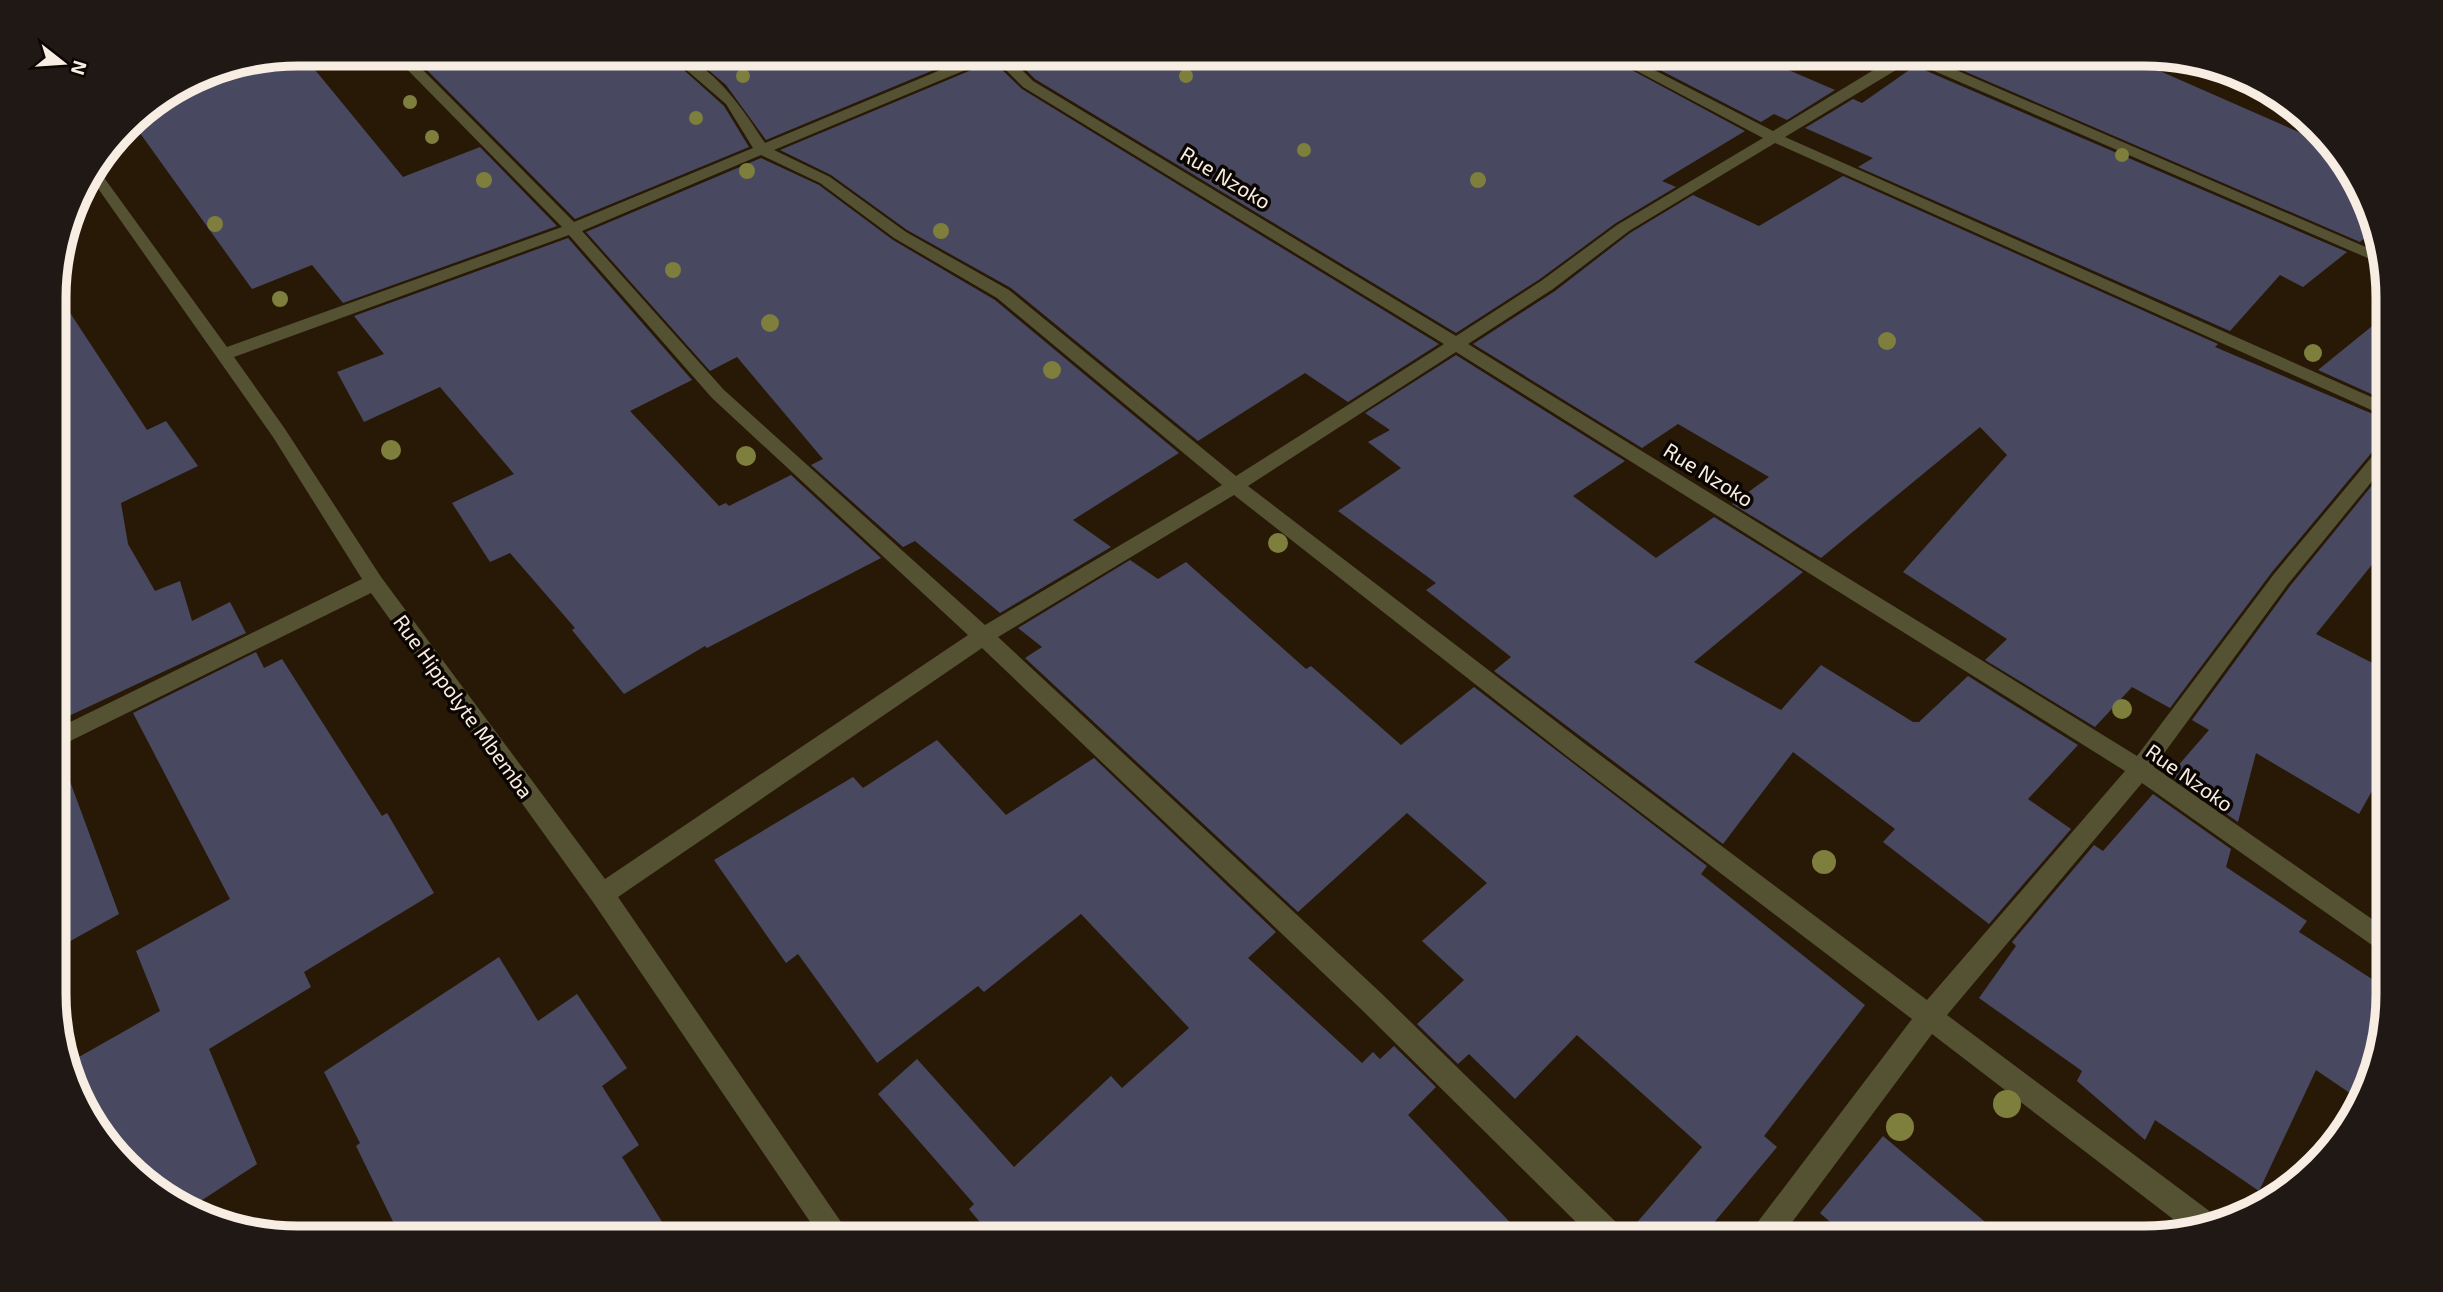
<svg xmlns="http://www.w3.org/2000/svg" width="2443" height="1292" font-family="'Exo 2',sans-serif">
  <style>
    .building { fill: #484960 }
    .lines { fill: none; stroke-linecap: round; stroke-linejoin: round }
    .street { fill: #555234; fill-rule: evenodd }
    .tree { fill: #7e7e3d }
    .labels { text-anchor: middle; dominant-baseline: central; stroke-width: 7; stroke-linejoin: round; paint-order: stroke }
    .street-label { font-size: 21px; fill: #f8ede2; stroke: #0c0602 }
    .rim { fill: none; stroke: #f8ede2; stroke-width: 9 }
  </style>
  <rect width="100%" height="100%" fill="#281907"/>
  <path class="building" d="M302,54L403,177L480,147L557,226L343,303L312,265L252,289L132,122L137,115L205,73Z
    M411,54H666L724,106L749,147L575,219Z
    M684,54H972L766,140L726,85L699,62Z
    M1010,54H1602L1745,131L1662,181L1676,187L1616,223L1540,279L1456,333L1035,79Z
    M1629,54H1688L1720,66L1740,54H1751L1835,90L1787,120L1774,114L1761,122Z
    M1931,54H2121L2326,144L2347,162L2373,231L2360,242L1929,56Z
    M993,61L1022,89L1439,344L1348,402L1305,373L1198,441L1011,288L907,230L831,175L780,150Z
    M1915,66L2347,252L2303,287L2280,275L2230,331L1858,167L1873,158L1805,128L1853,99L1862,103Z
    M761,158L819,185L893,240L995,300L1179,453L1073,520L1111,547L1000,613L915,541L903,547L811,465L823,459L737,357L710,371L586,232Z
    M1843,176L2218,344L2215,347L2387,420V443L2378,445L2272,572L2170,708L2132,687L2095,727L1985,660L2007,639L1903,572L2007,455L1980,427L1821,558L1732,504L1769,477L1678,424L1642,448L1473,344L1555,291L1630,233L1693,195L1759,226Z
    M568,238L692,380L630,411L719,506L726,503L729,506L791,475L881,558L707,648L705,646L624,694L572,630L575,628L510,553L490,562L452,503L514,474L440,387L364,422L337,372L384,354L354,316Z
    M55,290L147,430L166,421L198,466L121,503L128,544L155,591L180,581L192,621L230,602L246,633L56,722Z
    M2387,314V401L2318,370Z
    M1456,355L1625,461L1573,496L1656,558L1714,517L1803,572L1694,662L1781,710L1821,665L1913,722H1919L1968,676L2078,745L2028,799L2071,829L1989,924L1883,842L1895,829L1793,752L1723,844L1494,671L1511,657L1426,590L1436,583L1338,511L1401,468L1368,442L1390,430L1365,413Z
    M2387,467V546L2316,634L2388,671V763L2359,814L2256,753L2238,822L2170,775L2209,730L2192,720L2290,586Z
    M1130,560L1158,579L1186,562L1306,669L1311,666L1401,745L1474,687L1707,866L1701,874L1865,1005L1764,1136L1777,1147L1702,1237H1627V1234L1702,1147L1577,1035L1515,1099L1469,1054L1458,1064L1417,1024L1464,980L1422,941L1487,883L1407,813L1298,912L1025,658L1042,647L1018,628Z
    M256,652L264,668L282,659L382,816L387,813L434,893L304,972L311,987L209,1049L257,1164L187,1210L96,1130L70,1062L160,1011L136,951L230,899L133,713Z
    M937,740L1006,815L1094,758L1276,932L1248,958L1362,1063L1373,1052L1380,1059L1394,1046L1436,1087L1408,1115L1524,1237L993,1238L969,1209L974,1204L878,1094L917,1059L1014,1167L1111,1076L1122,1088L1189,1028L1081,914L984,992L978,986L877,1063L798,954L786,963L714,860L853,777L863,788Z
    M61,757L119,914L56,949V758Z
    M2153,794L2231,849L2226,867L2307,921L2299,932L2389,990L2363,1102L2316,1070L2259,1191L2155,1120L2145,1140L2077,1081L2082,1071L1979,998L2016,946L2012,942L2094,845L2103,851Z
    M499,957L538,1021L577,994L627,1068L602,1086L639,1145L622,1157L672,1238H401L356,1146L360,1143L324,1072Z
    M1883,1136L2003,1237H1847L1820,1213Z"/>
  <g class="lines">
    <path class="street" d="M392,54H407L574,222L753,148L726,104L668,54C707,54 746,113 765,143L979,54H1006L1033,81L1456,336L1541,281L1617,225L1763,138L1605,54H1623L1773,131L1900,54H1919L2382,254L2386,266L1911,61L1785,137L2387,404V417L1775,143L1629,231L1553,289L1468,344L2137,756L2274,574L2380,447L2387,445V463L2288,584L2154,767L2389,931V957L2142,783L1947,1015L2212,1213L2215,1219L2186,1229L1932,1034L1781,1237H1750L1754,1227L1912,1019L1568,757L1234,495L998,637L1381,993L1621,1227L1625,1237H1591L1363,1011L982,648L618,897L852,1238H821L593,902L371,593L56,748V729L362,579L273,437L90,177L97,168L227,347L562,227ZM994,58L1023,87L1444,344L1236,476L1009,290L906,232L830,177L774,150ZM761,155L820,183L894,238L997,298L1222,485L985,625L724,390L582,231ZM569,235L712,398L968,635L605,879L381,577L285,429L234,357ZM1456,352L2125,771L1927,1000L1584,743L1248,486Z"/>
  </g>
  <g class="tree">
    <circle cx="743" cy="76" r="7"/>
    <circle cx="1186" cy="76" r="7"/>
    <circle cx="410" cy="102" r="7"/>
    <circle cx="696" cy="118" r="7"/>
    <circle cx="432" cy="137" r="7"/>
    <circle cx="1304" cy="150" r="7"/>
    <circle cx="2122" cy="155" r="7"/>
    <circle cx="747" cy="171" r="8"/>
    <circle cx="484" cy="180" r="8"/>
    <circle cx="1478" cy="180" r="8"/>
    <circle cx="215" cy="224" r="8"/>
    <circle cx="941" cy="231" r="8"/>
    <circle cx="673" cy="270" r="8"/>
    <circle cx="280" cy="299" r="8"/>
    <circle cx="770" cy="323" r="9"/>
    <circle cx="1887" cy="341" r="9"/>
    <circle cx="2313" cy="353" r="9"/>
    <circle cx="1052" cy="370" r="9"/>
    <circle cx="391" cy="450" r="10"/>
    <circle cx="746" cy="456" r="10"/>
    <circle cx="1278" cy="543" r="10"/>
    <circle cx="2122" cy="709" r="10"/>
    <circle cx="1824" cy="862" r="12"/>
    <circle cx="2007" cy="1104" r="14"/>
    <circle cx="1900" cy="1127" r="14"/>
  </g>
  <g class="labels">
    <g class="street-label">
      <text transform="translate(1226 177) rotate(31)">Rue Nzoko</text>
      <text transform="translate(1709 474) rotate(32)">Rue Nzoko</text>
      <text transform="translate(464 706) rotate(54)">Rue Hippolyte Mbemba</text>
      <text transform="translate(2190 777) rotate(35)">Rue Nzoko</text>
    </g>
  </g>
  <path d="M0 0H2443V1292H0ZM298 66H2144A232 232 0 0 1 2376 298V994A232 232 0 0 1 2144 1226H298A232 232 0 0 1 66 994V298A232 232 0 0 1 298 66Z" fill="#1f1814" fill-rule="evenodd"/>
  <path class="rim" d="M298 66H2144A232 232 0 0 1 2376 298V994A232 232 0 0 1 2144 1226H298A232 232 0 0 1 66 994V298A232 232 0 0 1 298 66Z"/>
  <g transform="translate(63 63) rotate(107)" stroke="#0c0602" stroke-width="5" paint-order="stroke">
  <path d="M0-5L12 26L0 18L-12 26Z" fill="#f8ede2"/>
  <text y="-10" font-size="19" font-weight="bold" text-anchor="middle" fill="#f8ede2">N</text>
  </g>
</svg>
